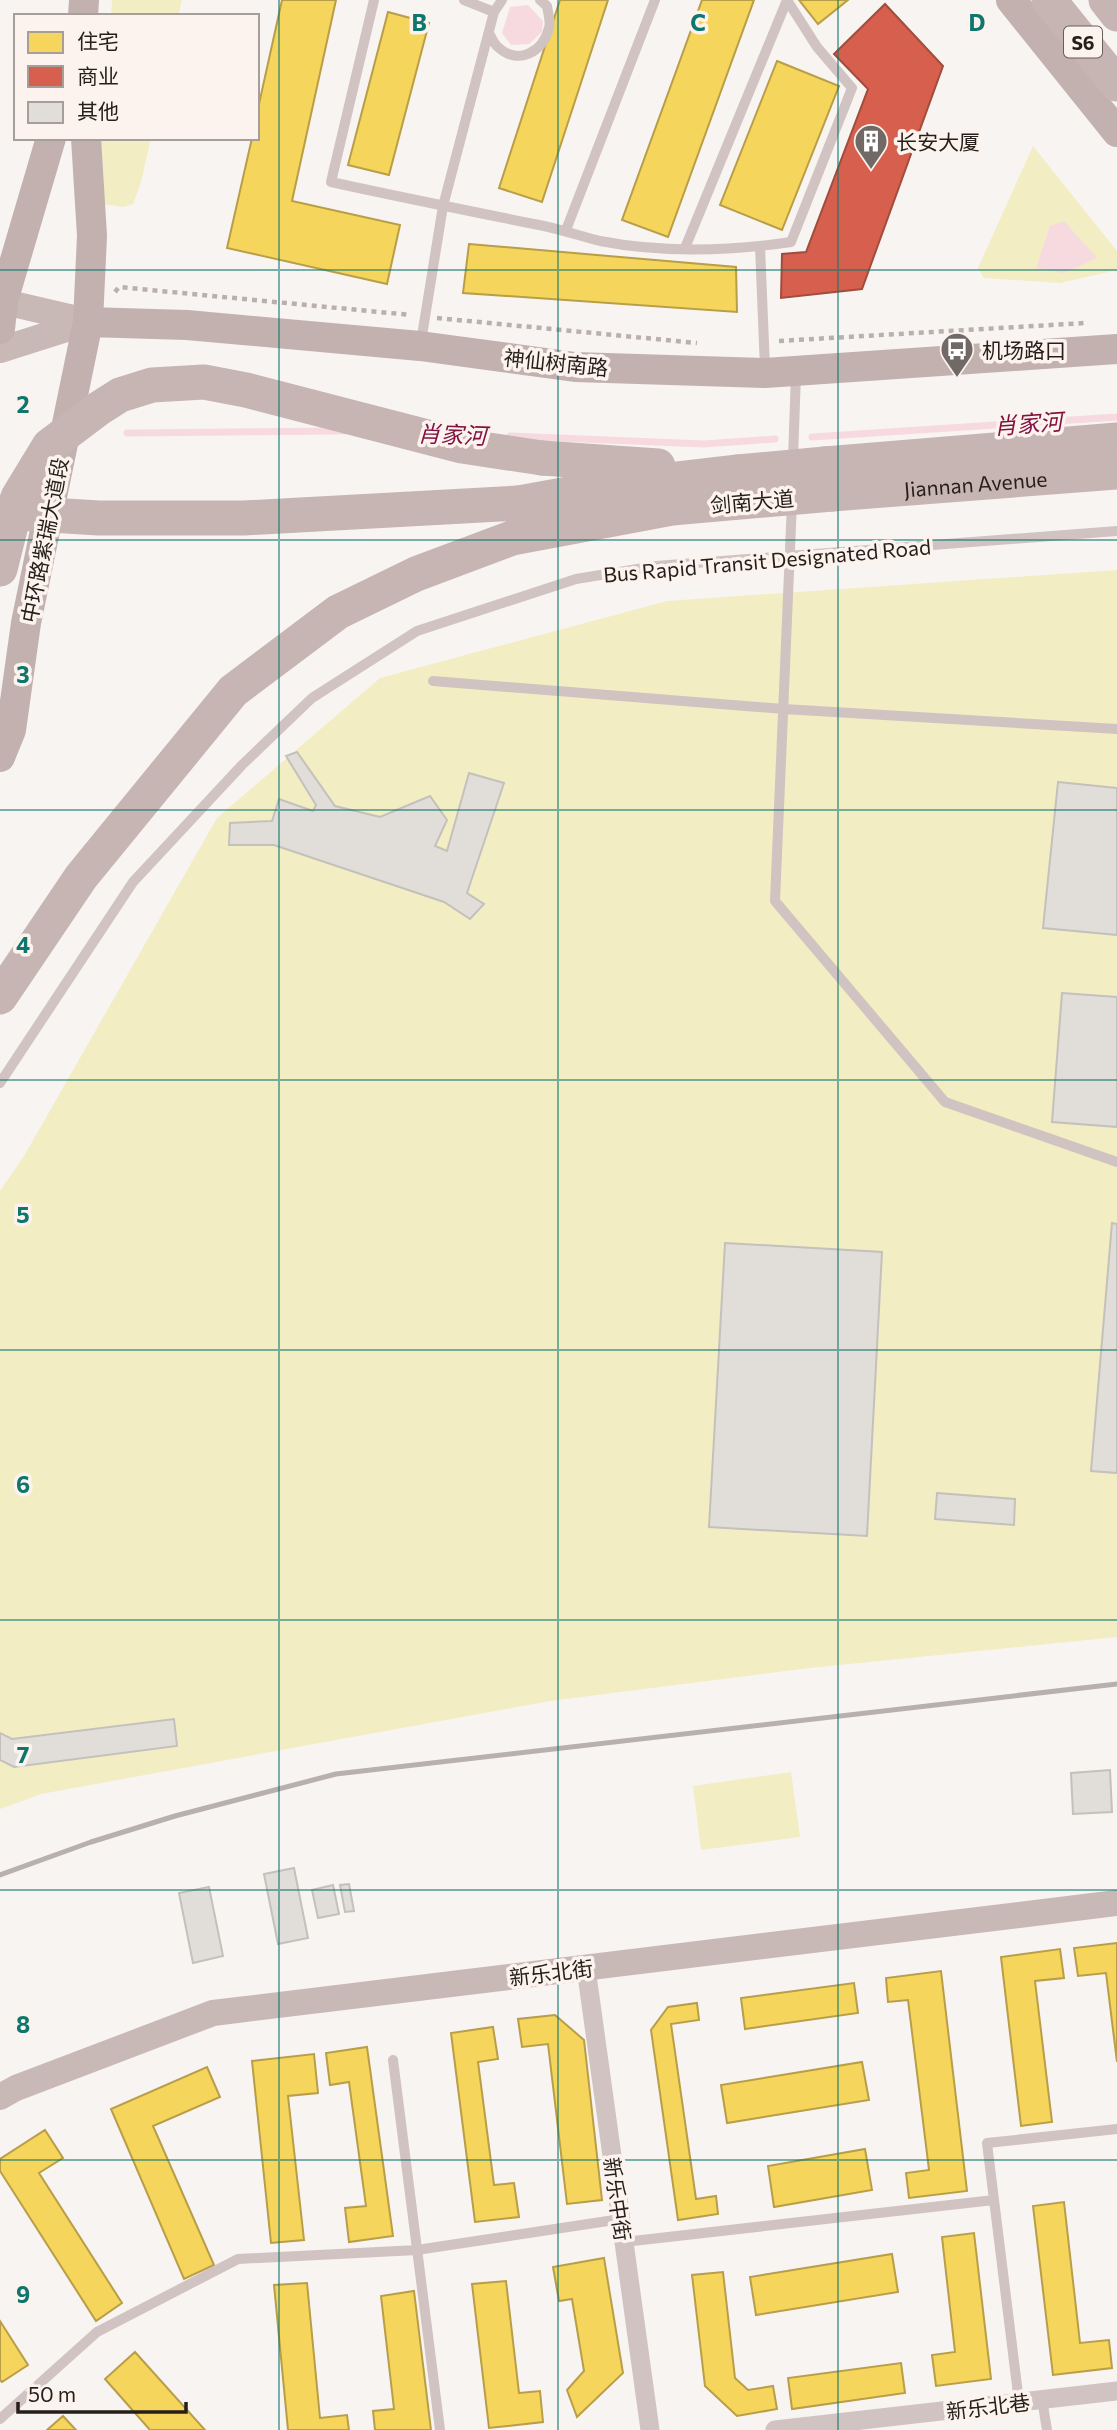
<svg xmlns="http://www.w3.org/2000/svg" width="1117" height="2430" font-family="Commissioner,'Noto Sans SC',sans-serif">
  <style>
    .green { fill: #f2edc3 }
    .water { fill: #f7dae0 }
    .homes { fill: #f6d55c; stroke: #b89e48; stroke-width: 2 }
    .shops { fill: #d6604d; stroke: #a14c3d; stroke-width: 2 }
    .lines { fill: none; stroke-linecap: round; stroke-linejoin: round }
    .stream { stroke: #f7dae0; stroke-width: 7 }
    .building { fill: #e1ddd9; stroke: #c4c0bc; stroke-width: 2 }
    .path { stroke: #b9b0ae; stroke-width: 4.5; stroke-dasharray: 5 5; stroke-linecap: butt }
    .lane { stroke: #d1c3c1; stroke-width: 10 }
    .street { stroke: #d1c3c1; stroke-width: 19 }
    .secondary { stroke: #c8b8b6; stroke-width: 26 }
    .primary { stroke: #c2b1af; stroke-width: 30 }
    .highway { stroke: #c6b5b2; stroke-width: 35 }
    .rail { stroke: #b7b0ae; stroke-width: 5 }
    .lane-bridge { stroke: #d1c3c1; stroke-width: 10 }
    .highway-bridge { stroke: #c6b5b2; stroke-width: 35 }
    .grid { fill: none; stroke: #0f766e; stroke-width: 2; stroke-opacity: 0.55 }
    .labels { text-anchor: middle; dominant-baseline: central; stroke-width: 7; stroke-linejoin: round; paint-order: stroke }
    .shield { fill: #fcf3ee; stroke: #665e59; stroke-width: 2 }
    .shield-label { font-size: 19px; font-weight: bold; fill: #261e19 }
    .poi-label { font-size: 21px; fill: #261e19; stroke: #fcf3ee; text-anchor: start }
    .street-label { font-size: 21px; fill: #261e19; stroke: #fcf3ee }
    .water-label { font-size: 23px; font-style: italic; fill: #7f1040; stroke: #fcf3ee }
    .grid-label { font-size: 23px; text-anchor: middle; font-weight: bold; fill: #0f766e; stroke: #fcf3ee; stroke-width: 7; stroke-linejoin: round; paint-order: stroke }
  </style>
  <rect width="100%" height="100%" fill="#f8f4f2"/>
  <path class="green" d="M112,0H182L178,16H111Z
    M98,138H151L141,182L133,204L123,207L91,202Z
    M1033,146L1117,251V270L1060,283L984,278L978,268Z
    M1117,570V1637L809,1668L550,1701L41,1794L0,1809V1191L24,1156L217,818L380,678L667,601Z
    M791,1772L800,1837L701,1850L693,1786Z"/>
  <path class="water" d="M528,5L543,21L542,32L529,44L511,45L502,33L510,7Z
    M1064,221L1097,258L1064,273L1036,268L1050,226Z"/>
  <path class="homes" d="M282,0H336L292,201L400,225L387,284L227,248L252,138H257V113Z
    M560,0H608L542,202L499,188Z
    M702,0H754L668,237L622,220Z
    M799,0H848L818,24Z
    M388,12L429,23L389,175L348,165Z
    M777,61L839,86L782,230L720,205Z
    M469,244L736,267L737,312L463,293Z
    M1117,1943V2062L1106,1973L1078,1976L1074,1948Z
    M1060,1949L1064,1978L1035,1981L1052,2122L1021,2126L1001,1957Z
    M941,1971L967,2191L909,2198L906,2173L929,2170L908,2000L888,2002L886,1978Z
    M854,1983L858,2013L745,2029L741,1998Z
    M697,2003L699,2020L671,2024L696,2199L716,2196L718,2214L678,2220L651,2030L668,2007Z
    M555,2015L584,2040L602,2200L567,2204L548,2044L522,2047L518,2019Z
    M493,2027L498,2059L478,2062L494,2185L514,2183L519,2217L475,2222L451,2033Z
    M367,2047L393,2236L349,2242L345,2208L366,2206L349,2082L330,2085L326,2053Z
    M314,2054L318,2093L288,2096L304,2240L271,2243L252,2061Z
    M862,2062L869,2100L727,2123L721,2085Z
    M207,2067L220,2097L153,2126L214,2265L184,2279L111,2109Z
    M45,2130L63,2158L39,2173L122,2303L96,2321L0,2171V2159Z
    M865,2149L872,2190L774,2207L768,2166Z
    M1064,2202L1080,2343L1109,2340L1112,2368L1053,2375L1033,2206Z
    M974,2233L991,2379L936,2386L932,2355L955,2352L942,2237Z
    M892,2254L898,2292L756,2315L750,2277Z
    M604,2258L623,2373L577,2417L567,2390L584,2371L572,2299L559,2301L553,2267Z
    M723,2272L735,2378L748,2390L773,2386L777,2409L737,2416L705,2386L692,2275Z
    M506,2281L519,2393L540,2391L543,2422L489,2428L472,2284Z
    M307,2283L320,2418L347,2415L349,2430H288L274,2285Z
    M414,2291L431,2430H375L373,2411L394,2409L381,2296Z
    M0,2321L28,2365L2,2382L0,2380Z
    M135,2352L205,2430H150L105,2379Z
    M901,2363L905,2393L792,2409L788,2378Z
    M63,2416L76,2430H47Z"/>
  <path class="shops" d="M885,4L943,66L862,289L781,298L782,254L806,252L868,89L834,54Z"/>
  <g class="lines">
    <path class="stream" d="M127,433L344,431
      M510,436L704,444L775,439
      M812,437L1117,417"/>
  </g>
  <path class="building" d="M297,752L335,806L380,817L430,796L447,820L435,846L447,851L469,773L504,783L467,893L484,904L470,919L444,902L274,845H229L230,823L272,821L279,799L313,811L316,805L286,756Z
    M1058,782L1117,788V935L1043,928Z
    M1062,993L1117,997V1127L1052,1122Z
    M1112,1223L1117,1224V1473L1091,1471Z
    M725,1243L882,1252L867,1536L709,1527Z
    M937,1493L1015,1499L1014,1525L935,1519Z
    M174,1719L177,1746L14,1767L0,1760V1733L12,1739Z
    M1110,1770L1112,1812L1073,1814L1071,1773Z
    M294,1868L308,1938L278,1944L264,1874Z
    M349,1884L354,1911L345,1912L340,1885Z
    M333,1885L339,1914L318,1918L312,1890Z
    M209,1887L223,1956L193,1963L179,1893Z"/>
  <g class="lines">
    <path class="path" d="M115,292L119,287L411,315
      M437,318L697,343
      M779,341L1085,323"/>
    <path class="lane" d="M374,0L331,182C400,197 469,211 539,225C560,229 580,236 600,241C662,253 729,251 791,242L852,88L817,47L787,0
      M464,0L494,12
      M489,33C491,37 494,44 498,47C518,66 543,52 549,28C551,22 548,13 547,6L540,0
      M566,230L655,0
      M760,246L765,368
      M685,248L787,0
      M421,342L443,206L494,12L502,0
      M793,459L796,373
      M792,502L775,901L945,1102L1117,1162
      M433,681L784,709L1117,729
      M393,2060L440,2430
      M994,2200L1019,2402
      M624,2242L994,2200L987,2143L1117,2129
      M1042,2399L1047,2430
      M0,2419L97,2332L238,2259L417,2250L621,2219"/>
    <path class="street" d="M586,1968L650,2430
      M775,2430L1117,2391"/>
    <path class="secondary" d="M0,301L86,321
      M0,350L88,322
      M0,2097L16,2088L213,2013L1117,1903"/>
    <path class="primary" d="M1011,0L1117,132
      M83,16L84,0
      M88,322L187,325L420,346L575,367L765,373L1117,349
      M0,329L3,301L51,138
      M0,757L11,730L26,623L88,322L92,236L86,138"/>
    <g class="highway">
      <path d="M1049,0L1117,84"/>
      <path d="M1106,0L1117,14"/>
      <path d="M542,458L658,466"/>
      <path d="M825,464L1117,440"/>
      <path id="s1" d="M832,494L1117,472"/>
      <path d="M519,503L601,488L738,472"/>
    </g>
    <path class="rail" d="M0,1875L91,1842L175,1816L336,1774L1117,1684"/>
    <path class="lane-bridge" d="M0,1083L133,882L242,765L312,698L417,631L576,579L656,566L1117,531"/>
    <path class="highway-bridge" d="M738,472L825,464
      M0,512L99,518H244L519,503
      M0,569L18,497L49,446L98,409L120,395L152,385L204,382L246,390L462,446L542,458
      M0,997L81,877L233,691L338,612L416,574L512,538L672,508L832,494"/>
  </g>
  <path class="grid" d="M279,0V2430M558,0V2430M838,0V2430M0,270H1117M0,540H1117M0,810H1117M0,1080H1117M0,1350H1117M0,1620H1117M0,1890H1117M0,2160H1117"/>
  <defs>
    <symbol id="building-pin" viewBox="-11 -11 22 30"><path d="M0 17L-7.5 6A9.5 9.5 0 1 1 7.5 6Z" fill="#706965" stroke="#fcf3ee"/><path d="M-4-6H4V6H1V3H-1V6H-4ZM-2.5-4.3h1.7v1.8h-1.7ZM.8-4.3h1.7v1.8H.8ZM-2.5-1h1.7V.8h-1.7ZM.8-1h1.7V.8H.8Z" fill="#fff"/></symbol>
    <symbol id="bus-pin" viewBox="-11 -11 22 30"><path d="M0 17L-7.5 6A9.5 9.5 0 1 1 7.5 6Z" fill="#706965" stroke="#fcf3ee"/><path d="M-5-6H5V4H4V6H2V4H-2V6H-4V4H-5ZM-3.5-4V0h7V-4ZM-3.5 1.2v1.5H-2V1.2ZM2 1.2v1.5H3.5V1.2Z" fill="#fff"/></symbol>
  </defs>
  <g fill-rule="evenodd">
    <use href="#building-pin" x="852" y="122" width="38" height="52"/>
    <use href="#bus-pin" x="938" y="330" width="38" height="52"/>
  </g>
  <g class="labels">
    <rect class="shield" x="1064" y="26.5" width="38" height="31" rx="5"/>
    <g class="shield-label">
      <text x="1083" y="42">S6</text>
    </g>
    <g class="poi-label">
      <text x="896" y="141">长安大厦</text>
      <text x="982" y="349">机场路口</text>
    </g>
    <g class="street-label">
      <text transform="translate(556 362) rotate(6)">神仙树南路</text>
      <text stroke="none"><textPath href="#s1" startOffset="144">Jiannan Avenue</textPath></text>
      <text transform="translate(752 501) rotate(-5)">剑南大道</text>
      <text transform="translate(44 540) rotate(-79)">中环路紫瑞大道段</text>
      <text transform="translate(767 560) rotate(-5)">Bus Rapid Transit Designated Road</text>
      <text transform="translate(551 1972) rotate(-7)">新乐北街</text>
      <text transform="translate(618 2199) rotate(82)">新乐中街</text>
      <text transform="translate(988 2406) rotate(-7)">新乐北巷</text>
    </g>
    <g class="water-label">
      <text transform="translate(1028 423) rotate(-4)">肖家河</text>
      <text transform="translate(452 434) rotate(2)">肖家河</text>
    </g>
  </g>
  <g class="grid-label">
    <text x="419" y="31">B</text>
    <text x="698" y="31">C</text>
    <text x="977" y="31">D</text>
    <text x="23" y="413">2</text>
    <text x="23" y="683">3</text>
    <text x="23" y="953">4</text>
    <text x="23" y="1223">5</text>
    <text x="23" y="1493">6</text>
    <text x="23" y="1763">7</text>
    <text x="23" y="2033">8</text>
    <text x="23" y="2303">9</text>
  </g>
  <rect x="14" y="14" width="245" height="126" fill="#fcf3ee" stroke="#a69e99" stroke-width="2"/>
  <rect x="28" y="32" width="35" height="21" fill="#f6d55c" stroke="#a69e99" stroke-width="2"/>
  <text x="77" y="49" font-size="21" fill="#261e19">住宅</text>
  <rect x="28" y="66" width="35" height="21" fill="#d6604d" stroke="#a69e99" stroke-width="2"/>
  <text x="77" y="84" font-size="21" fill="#261e19">商业</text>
  <rect x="28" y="102" width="35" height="21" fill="#e1ddd9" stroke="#a69e99" stroke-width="2"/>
  <text x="77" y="119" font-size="21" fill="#261e19">其他</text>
  <path d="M18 2402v10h168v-10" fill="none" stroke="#261e19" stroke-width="3.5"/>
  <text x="28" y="2402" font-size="21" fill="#261e19" stroke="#fcf3ee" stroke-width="5" paint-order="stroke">50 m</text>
</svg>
